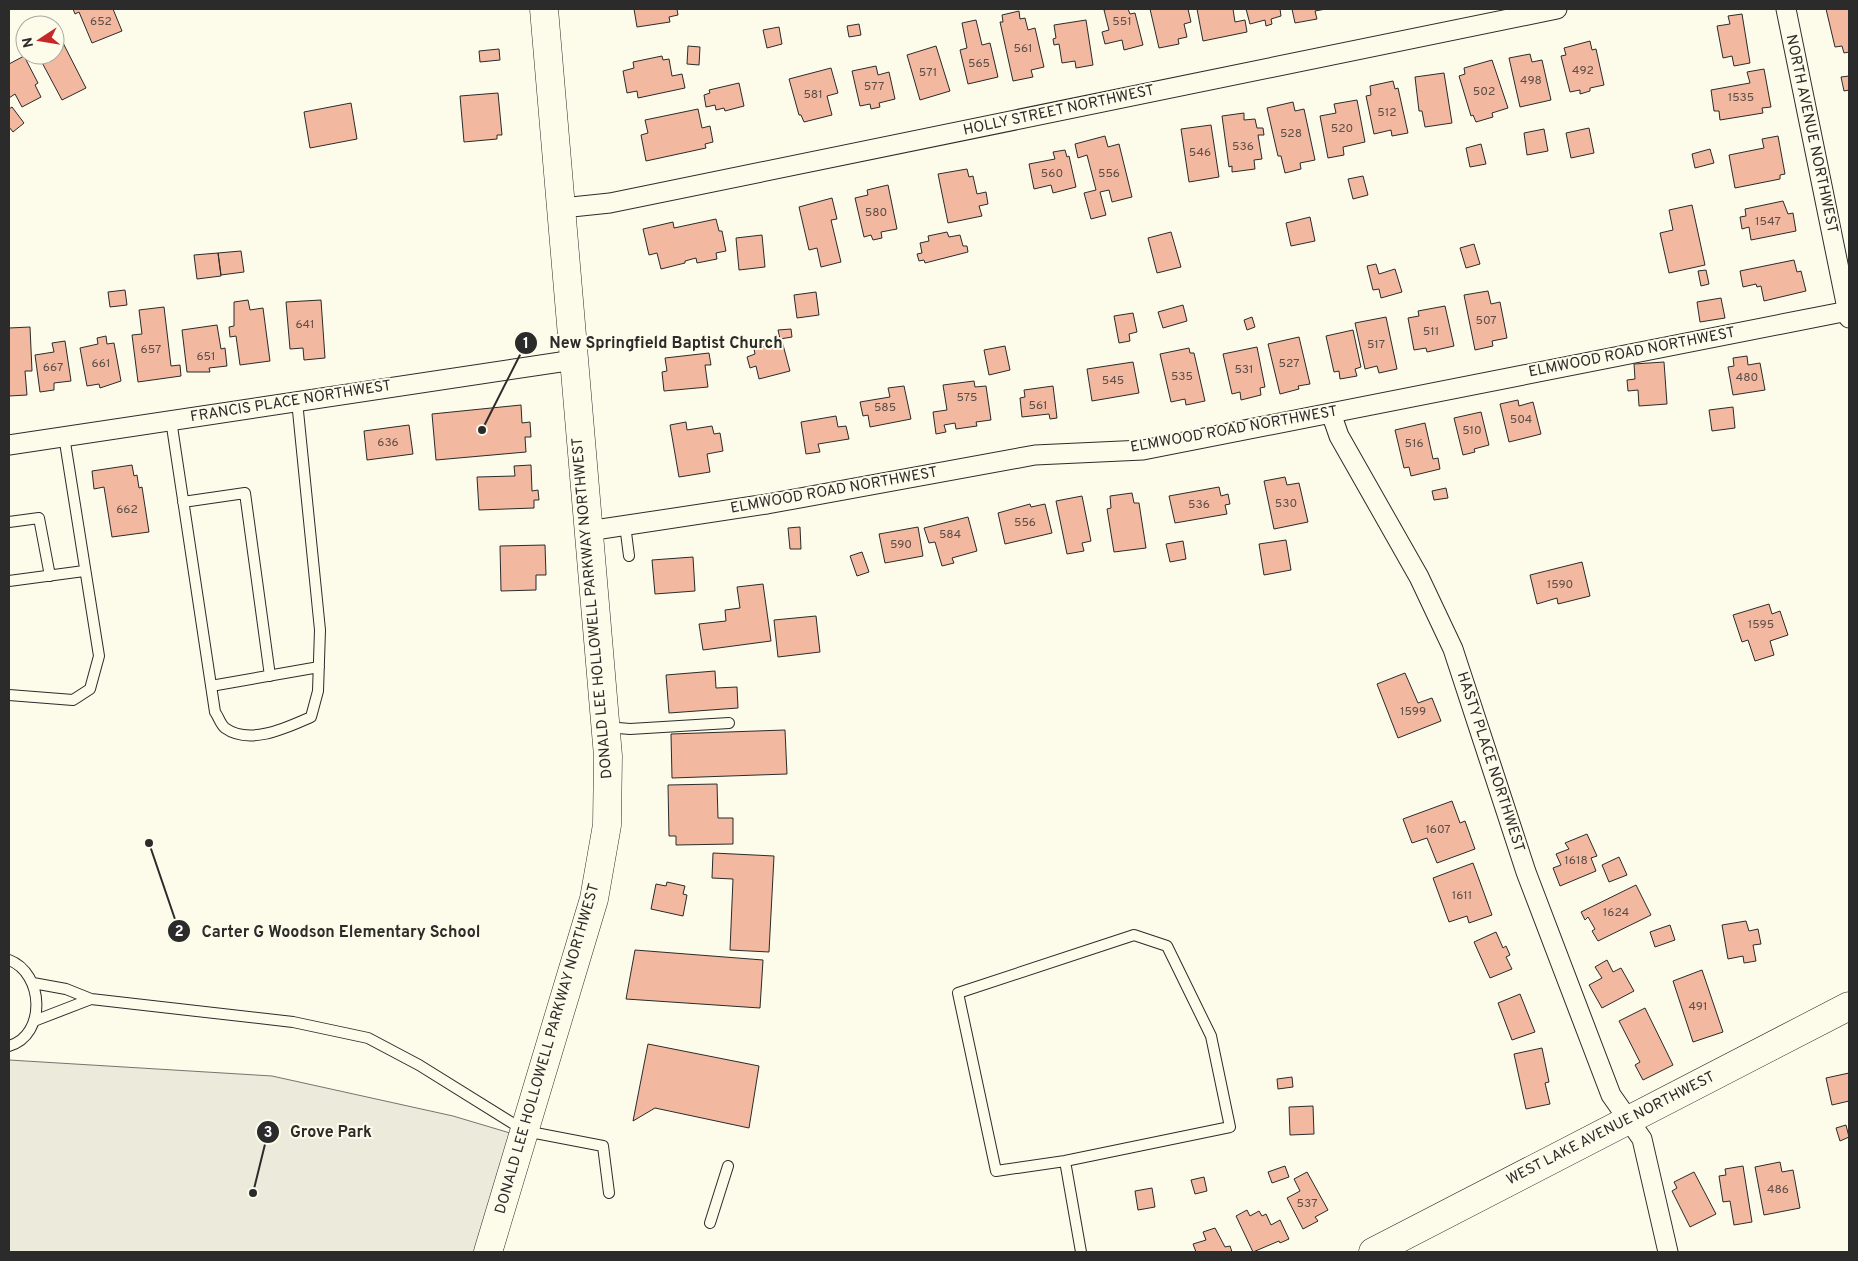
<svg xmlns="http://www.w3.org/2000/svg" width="1858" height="1261" font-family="Overpass,sans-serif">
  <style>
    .green { fill: #ecebdb; stroke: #74746e }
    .building { fill: #f2b8a0; stroke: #2b2b2b }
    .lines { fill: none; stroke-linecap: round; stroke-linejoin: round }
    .lane-casing { stroke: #2b2b2b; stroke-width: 12 }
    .street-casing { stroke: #2b2b2b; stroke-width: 21 }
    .secondary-casing { stroke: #2b2b2b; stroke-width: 29 }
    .primary-casing { stroke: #2b2b2b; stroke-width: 29 }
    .lane { stroke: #fdfbea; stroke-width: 10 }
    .street { stroke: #fdfbea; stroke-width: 19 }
    .secondary { stroke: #fdfbea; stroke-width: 28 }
    .primary { stroke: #fdfbea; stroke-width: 28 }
    .labels { text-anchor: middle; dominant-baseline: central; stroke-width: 4; stroke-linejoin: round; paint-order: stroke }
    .number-label { font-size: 12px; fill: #5d4e48 }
    .street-label { font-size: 15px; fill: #2b2b2b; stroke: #fdfbea }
    .leader { fill: none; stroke: #2b2b2b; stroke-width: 2 }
    .callout-dot { fill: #2b2b2b; stroke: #fdfbea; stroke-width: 2 }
    .mark-label { font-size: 15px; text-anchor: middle; font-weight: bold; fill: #fff }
    .callout-label { font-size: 16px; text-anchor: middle; font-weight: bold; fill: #2b2b2b; stroke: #fdfbea; stroke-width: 4; stroke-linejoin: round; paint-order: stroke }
  </style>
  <rect width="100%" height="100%" fill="#fdfbea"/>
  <path class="green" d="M9,1060L272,1076L453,1116L510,1133L483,1252H9Z"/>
  <path class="building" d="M73,9H113L122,31L92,43L79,12L75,14Z
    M634,9H677L678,15L669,17L670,22L637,27Z
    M1109,9H1128L1130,14L1135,13L1143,45L1124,50L1122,40L1105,44L1102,32L1109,30L1104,10Z
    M1150,9H1188L1191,22L1184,24L1187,37L1178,39L1179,44L1159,48Z
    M1197,9H1233L1235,22L1245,20L1247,32L1203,41Z
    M1246,9H1280L1281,16L1271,19L1272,24L1266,26L1265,20L1250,24Z
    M1292,9H1326L1315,11L1317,19L1295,23Z
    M1826,9H1849V52L1844,53L1842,46L1835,47Z
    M1019,11L1020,19L1025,18L1028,30L1035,28L1044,67L1031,70L1033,77L1013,81L1000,22H1003L1002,15Z
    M1742,14L1750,63L1734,66L1732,56L1723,58L1717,26L1730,24L1728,16Z
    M976,20L982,45L990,43L998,77L968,84L960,50L967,48L962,23Z
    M1086,20L1093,65L1076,68L1075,61L1062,63L1059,44L1054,45L1053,39L1056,38L1054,25Z
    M859,24L861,35L849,37L847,26Z
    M779,27L782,44L767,48L763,30Z
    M60,37L86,88L62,100L38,55H55V39Z
    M1590,41L1592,50L1596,49L1604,85L1590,88V91L1580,94V90L1570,92L1561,56L1566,55L1564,48Z
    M688,46L700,47L699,65L687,64Z
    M936,46L950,91L920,100L907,55Z
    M499,49L500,60L480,62L479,51Z
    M1530,54L1532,62L1542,60L1551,100L1520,107L1509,58Z
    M24,56L38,83L35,85L41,97L22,107L15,94L9,98V64Z
    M662,56L663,60L669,59L672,76L682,74L685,88L638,98L637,91L627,93L623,71L634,68L633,62Z
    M1492,60L1508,108L1492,113L1493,117L1476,122L1473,115L1471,116L1459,76L1465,74L1464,68Z
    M876,66L878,75L889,72L895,99L879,103L880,107L871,109L870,104L860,106L852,71Z
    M831,68L838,93L827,96L832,115L804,122L801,115H799L789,79Z
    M1764,69L1771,107L1762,108L1763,113L1720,120L1719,111H1714L1711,90L1750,83L1747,72Z
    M1444,73L1452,123L1425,127L1422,111H1419L1415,77Z
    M1849,76V90L1844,91L1841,77Z
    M1393,81L1395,89L1398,88L1408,133L1392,136L1391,130L1374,134L1366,96L1371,95L1370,86Z
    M739,83L744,106L725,111L724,108L716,110L715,105L706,107L704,95L710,93L709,90Z
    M498,93L502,135H497V139L464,142L460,96Z
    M1357,100L1365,142L1343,147L1344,155L1328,158L1320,116L1336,113L1334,104Z
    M1293,102L1295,111L1304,109L1315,160L1300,163L1301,169L1285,173L1281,156H1278L1267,108Z
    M351,103L357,139L310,148L304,112Z
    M12,107L24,123L13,132L9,127V109Z
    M698,109L702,128L710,126L713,142L705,144L706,148L646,161L641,135L648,133L645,120Z
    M1244,113V120L1255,119L1257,128H1263L1264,135H1258L1262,159L1254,160L1255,169L1232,172V166L1229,167L1222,116Z
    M1211,125L1219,177L1189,182L1181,129Z
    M1589,128L1594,153L1571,158L1566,133Z
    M1544,129L1548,151L1527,155L1524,133Z
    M1105,136L1108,147L1119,144L1132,197L1112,202L1109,190L1100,192L1106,215L1091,219L1084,193L1096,190L1087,155L1078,158L1075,144Z
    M1778,136L1785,174L1780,175V179L1735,188L1729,155L1764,148L1762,139Z
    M1481,144L1486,164L1470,167L1466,148Z
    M1710,149L1714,163L1695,168L1692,154Z
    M1065,150L1067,157L1069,156L1076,187L1053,193L1051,185L1034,189L1029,164L1055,159L1053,152Z
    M967,169L969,177L973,176L977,194L986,192L988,204L979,206L982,216L948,223L938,174Z
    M1363,176L1368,195L1353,199L1348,179Z
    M888,185L897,229L881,232L882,238L873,240L871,235L864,237L855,198L868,195L867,190Z
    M832,198L837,219L831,220L841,262L821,267L817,248L809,250L799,207Z
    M1783,201L1788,214L1793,213L1796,231L1751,240L1749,227L1742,229L1740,217L1746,216L1745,209Z
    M1692,205L1705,265L1669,273L1660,233L1673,230L1669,210Z
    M1310,217L1315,241L1291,246L1286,223Z
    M716,219L719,231H722L726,251L716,253L717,259L697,263L696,258L685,261V263L661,269L657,253L649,255L643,229L673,222L674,228Z
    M947,232L949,237L960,235L963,246H967L968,252L925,263L924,260L919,261L917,254L922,253L920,243L929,241L928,236Z
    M1171,232L1181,267L1157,273L1148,238Z
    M762,235L765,267L739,270L736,238Z
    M1474,244L1480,264L1466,268L1460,248Z
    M241,251L244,272L221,275L218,253Z
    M218,253L221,276L197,279L194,255Z
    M1794,260L1797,272L1801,271L1806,291L1764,301L1761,286L1757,287L1756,284L1743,287L1740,271Z
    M1376,264L1379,274L1395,269L1402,292L1381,298L1379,289L1373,290L1367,266Z
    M1706,270L1709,284L1701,286L1698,271Z
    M125,290L127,305L110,307L108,292Z
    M1488,291L1491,304L1500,302L1507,338L1492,341L1493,346L1475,350L1464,295Z
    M816,292L819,315L797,318L794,295Z
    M1721,298L1725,318L1700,322L1697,302Z
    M248,300L250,310L263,308L270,361L240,365L236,336L230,337L229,327L234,326V302Z
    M321,300L325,358L304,360L303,348L290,349L286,302Z
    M1183,305L1187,321L1163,328L1158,312Z
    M1445,306L1454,346L1427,352L1426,348L1414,350L1408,318L1419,316L1418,311Z
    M164,307L171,366L180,365L181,376L138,382L132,335L142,334L139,310Z
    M1133,313L1137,332L1129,334L1130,341L1119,343L1114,316Z
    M1252,317L1255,327L1247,330L1244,320Z
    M1386,317L1397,369L1379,373L1377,366L1365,369L1355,323Z
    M217,325L221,349L225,348L227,366L209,368L210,372H187L182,330Z
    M30,327L32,371H25L27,395L9,396V328Z
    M791,329L792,337L780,339L778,330Z
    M1353,330L1361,367L1355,369L1357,376L1340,379L1339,371L1334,372L1326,336Z
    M106,336L107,344L114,343L121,381L100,388L99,384L87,386L80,348L98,344L97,338Z
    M1299,337L1310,384L1298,386L1299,389L1280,394L1268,344Z
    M65,341L71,381L54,383V390L40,392L35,355L54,352L52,343Z
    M782,341L790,371L759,379L756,366L750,368L747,357L755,354L754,349Z
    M1005,346L1010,370L989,375L984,350Z
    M1257,347L1265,387L1260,388L1261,395L1241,400L1240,392L1232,394L1223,354Z
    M1189,348L1190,353H1194L1205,401L1186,405L1185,399L1171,402L1160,354Z
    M709,353L711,365H705L708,387L664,391L662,372L667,371L665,358Z
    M1747,356L1748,365L1760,363L1765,390L1733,395L1728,367L1734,366L1733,358Z
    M1133,362L1139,393L1092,401L1087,369Z
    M1664,362L1667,404L1639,406L1638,390L1628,391L1627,380L1635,379L1634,364Z
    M974,381L975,387L986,386L991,420L976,422L977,426L956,429L955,423L944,425L946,432L936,434L933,412L947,410L943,385Z
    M904,386L911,419L870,427L868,415L863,416L860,402L890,397L888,388Z
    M1053,386L1057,418L1050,419L1049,414L1022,417L1020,398L1025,397L1024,390Z
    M1518,400L1519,406L1533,402L1541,434L1509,442L1500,404Z
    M521,405L522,423L530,422L531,437H525L526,452L436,460L432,414Z
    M1733,407L1735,428L1712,431L1709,410Z
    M1481,412L1489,445L1474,449L1475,452L1463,455L1454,418Z
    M836,416L838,427L846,426L849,439L818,444L820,452L806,454L801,422Z
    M686,422L687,430L712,426L714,434L720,433L723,451L707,454L710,472L679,477L670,425Z
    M1425,423L1433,459L1438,458L1440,469L1411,476L1409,467L1404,468L1395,430Z
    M409,425L413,454L367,460L364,431Z
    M132,465L134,476L137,475L139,488L142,487L149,532L112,537L104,487L94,489L92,471Z
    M531,465L532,491L538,490L539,500H534V508L479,510L477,477L515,476L514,466Z
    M1285,477L1287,485L1299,483L1308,522L1274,529L1264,481Z
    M1219,487L1221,496L1228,494L1230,504L1225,505L1227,514L1175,523L1169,496Z
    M1446,488L1448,498L1434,500L1432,491Z
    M1132,493L1134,503H1139L1146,548L1114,552L1107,509L1111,508L1110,496Z
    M1082,496L1091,541L1082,543L1084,551L1067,554L1056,501Z
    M1030,504L1031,507L1045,504L1052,533L1005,544L998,513Z
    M968,517L977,551L952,558L954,563L942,566L935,542L929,543L924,528Z
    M800,527L801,549H790L788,528Z
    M918,527L923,556L885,563L879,534Z
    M1286,540L1291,570L1264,575L1259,544Z
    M1183,541L1186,559L1170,562L1166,544Z
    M545,545L546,575H536V590L501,591L500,546Z
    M862,552L869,572L857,576L850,556Z
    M693,557L695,591L655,594L652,560Z
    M1582,562L1590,596L1558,604L1557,598L1537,604L1530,575Z
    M763,584L771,641L703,650L699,624L726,621L725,610L740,608L737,587Z
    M1769,604L1772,614L1780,611L1788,635L1770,641L1774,655L1755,661L1748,640L1742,642L1733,615Z
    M816,616L820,652L778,657L774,620Z
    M715,671L716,688L737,687L738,708L669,713L666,675Z
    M1405,673L1418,703L1432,698L1441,721L1398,738L1377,684Z
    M785,730L787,774L672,778L671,734Z
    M717,784L718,818H733V844L676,845V836H669L668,785Z
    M1452,801L1460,823L1465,821L1475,849L1437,863L1427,838L1412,843L1403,819Z
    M1587,834L1597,856L1591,858L1596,871L1560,886L1553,868L1561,865L1556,854L1569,849L1565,843Z
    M713,853L774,856L769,952L730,950L733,879L712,878Z
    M1619,857L1627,875L1609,882L1602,865Z
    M1473,863L1492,915L1469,923L1467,916L1449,922L1433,878Z
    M667,882L685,886L683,894L687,895L683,916L651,909L656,884L666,886Z
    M1636,885L1651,915L1598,941L1592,931L1595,929L1588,917L1585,920L1581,912Z
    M1746,921L1749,931L1758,929L1761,944L1753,945L1756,961L1744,963L1743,956L1728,959L1722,925Z
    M1670,925L1675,940L1655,947L1650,932Z
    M1496,932L1503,948L1506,946L1510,955L1506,957L1512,969L1490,978L1474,942Z
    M635,950L763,960L760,1008L626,999Z
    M1607,960L1613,972L1621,968L1634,991L1602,1008L1589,985L1602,978L1595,967Z
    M1702,970L1723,1032L1693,1042L1673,981Z
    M1520,994L1535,1032L1512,1040L1498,1003Z
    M1645,1008L1673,1065L1643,1080L1635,1065L1640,1062L1619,1021Z
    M648,1044L759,1066L749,1128L655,1108L633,1121Z
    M1542,1048L1549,1082L1545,1083L1550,1104L1526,1109L1514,1054Z
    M1849,1073V1101L1832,1105L1826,1078Z
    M1292,1077L1293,1087L1278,1089L1277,1079Z
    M1313,1106L1314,1134L1290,1135L1289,1107Z
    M1846,1125L1849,1137L1840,1141L1836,1128Z
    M1780,1162L1782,1172L1793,1170L1800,1208L1764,1215L1755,1167Z
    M1285,1166L1289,1177L1272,1183L1268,1172Z
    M1743,1166L1752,1222L1734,1225L1730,1201L1723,1202L1719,1176L1726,1175L1725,1169Z
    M1307,1172L1328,1210L1315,1217L1318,1221L1303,1229L1287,1198L1300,1191L1294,1179Z
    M1694,1172L1716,1214L1690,1227L1672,1191L1677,1188L1674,1182Z
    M1204,1177L1207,1191L1195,1194L1191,1180Z
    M1152,1188L1155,1207L1138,1210L1135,1191Z
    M1247,1210L1250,1216L1259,1211L1262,1216L1266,1214L1271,1225L1280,1220L1289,1239L1280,1243L1279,1241L1253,1252L1236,1216Z
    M1215,1228L1225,1247L1230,1246L1232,1252H1196L1193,1244L1206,1240L1203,1232Z"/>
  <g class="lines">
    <defs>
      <path id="lane" d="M171,420L215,712C218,716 221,725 225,728C250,746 288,727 311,717L318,691L320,630L297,401
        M183,502L245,493L270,676
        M9,522L39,518L50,576
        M625,525L629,556
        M9,581L84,571
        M211,686L319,667
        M9,695L73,700L90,689L99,656L64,436
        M606,727L630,729L729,723
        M1134,935L1167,946L1211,1036L1230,1127L1065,1161L996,1171L958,993Z
        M9,960C44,973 47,1035 9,1046
        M33,983L66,989L91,999L293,1022L368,1038L419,1065L525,1131L603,1146L609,1193
        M34,1021L91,999
        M1065,1161L1081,1252
        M710,1223L728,1166"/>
      <path id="street" d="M1786,9L1849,318
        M562,208L610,203L1557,9
        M1331,413L1339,436L1419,577L1453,649L1526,872L1611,1095L1642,1139L1668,1252
        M9,445L574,360
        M588,531L767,504L1035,455L1143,450L1848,311"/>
      <path id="secondary" d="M1373,1252L1849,1006"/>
      <path id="primary" d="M488,1252L594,899L607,825L608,756L544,9"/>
    </defs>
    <use href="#lane" class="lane-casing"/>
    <use href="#street" class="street-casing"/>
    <use href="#secondary" class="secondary-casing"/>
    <use href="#primary" class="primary-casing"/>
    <use href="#lane" class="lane"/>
    <use href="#street" class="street"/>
    <use href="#secondary" class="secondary"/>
    <use href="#primary" class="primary"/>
  </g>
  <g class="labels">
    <g class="number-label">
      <text x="101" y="22">652</text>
      <text x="1122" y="22">551</text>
      <text x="1023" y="49">561</text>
      <text x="979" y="64">565</text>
      <text x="1583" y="71">492</text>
      <text x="928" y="73">571</text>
      <text x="1531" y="81">498</text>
      <text x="874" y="87">577</text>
      <text x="1484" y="92">502</text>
      <text x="813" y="95">581</text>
      <text x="1741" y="98">1535</text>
      <text x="1387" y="113">512</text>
      <text x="1342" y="129">520</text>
      <text x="1291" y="134">528</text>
      <text x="1243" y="147">536</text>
      <text x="1200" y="153">546</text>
      <text x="1052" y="174">560</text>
      <text x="1109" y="174">556</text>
      <text x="876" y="213">580</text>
      <text x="1768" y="222">1547</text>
      <text x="1486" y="321">507</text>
      <text x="305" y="325">641</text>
      <text x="1431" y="332">511</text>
      <text x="1376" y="345">517</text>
      <text x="151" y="350">657</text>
      <text x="206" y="357">651</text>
      <text x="101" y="364">661</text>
      <text x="1289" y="364">527</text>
      <text x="53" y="368">667</text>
      <text x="1244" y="370">531</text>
      <text x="1182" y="377">535</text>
      <text x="1747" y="378">480</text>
      <text x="1113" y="381">545</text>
      <text x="967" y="398">575</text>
      <text x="1038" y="406">561</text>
      <text x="885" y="408">585</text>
      <text x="1521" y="420">504</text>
      <text x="1472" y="431">510</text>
      <text x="388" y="443">636</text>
      <text x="1414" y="444">516</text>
      <text x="1286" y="504">530</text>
      <text x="1199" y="505">536</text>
      <text x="127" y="510">662</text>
      <text x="1025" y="523">556</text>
      <text x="950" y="535">584</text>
      <text x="901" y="545">590</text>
      <text x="1560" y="585">1590</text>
      <text x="1761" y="625">1595</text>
      <text x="1413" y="712">1599</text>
      <text x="1438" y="830">1607</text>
      <text x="1576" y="861">1618</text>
      <text x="1462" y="896">1611</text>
      <text x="1616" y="913">1624</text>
      <text x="1698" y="1007">491</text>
      <text x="1778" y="1190">486</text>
      <text x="1307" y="1204">537</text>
    </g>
    <g class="street-label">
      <text transform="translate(1059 111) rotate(-12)">HOLLY STREET NORTHWEST</text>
      <text transform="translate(1811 134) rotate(78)">NORTH AVENUE NORTHWEST</text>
      <text transform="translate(1632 353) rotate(-11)">ELMWOOD ROAD NORTHWEST</text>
      <text transform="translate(291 402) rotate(-9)">FRANCIS PLACE NORTHWEST</text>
      <text transform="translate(1234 430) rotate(-10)">ELMWOOD ROAD NORTHWEST</text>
      <text transform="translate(834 491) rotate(-10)">ELMWOOD ROAD NORTHWEST</text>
      <text transform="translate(593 608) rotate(-95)">DONALD LEE HOLLOWELL PARKWAY NORTHWEST</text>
      <text transform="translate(1490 762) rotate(72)">HASTY PLACE NORTHWEST</text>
      <text transform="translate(548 1049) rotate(-74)">DONALD LEE HOLLOWELL PARKWAY NORTHWEST</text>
      <text transform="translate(1611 1129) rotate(-27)">WEST LAKE AVENUE NORTHWEST</text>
    </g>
  </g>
  <path class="leader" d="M482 430L526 343M149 843L179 931M253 1193L268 1132"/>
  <g class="callout-dot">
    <circle cx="482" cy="430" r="5"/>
    <circle cx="149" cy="843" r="5"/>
    <circle cx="253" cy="1193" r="5"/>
    <circle cx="526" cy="343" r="12"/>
    <circle cx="179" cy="931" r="12"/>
    <circle cx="268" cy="1132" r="12"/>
  </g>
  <g class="mark-label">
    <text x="526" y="348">1</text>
    <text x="179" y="936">2</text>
    <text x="268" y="1137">3</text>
  </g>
  <g class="callout-label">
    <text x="666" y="348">New Springfield Baptist Church</text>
    <text x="341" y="937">Carter G Woodson Elementary School</text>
    <text x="331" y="1137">Grove Park</text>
  </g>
  <rect width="1858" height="1261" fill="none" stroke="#2b2b2b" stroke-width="20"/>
  <g transform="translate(40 40) rotate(258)"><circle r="24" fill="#fdfbea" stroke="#a9a89e"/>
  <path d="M0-4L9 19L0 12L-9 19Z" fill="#c62828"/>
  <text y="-8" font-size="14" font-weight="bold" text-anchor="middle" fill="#2b2b2b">N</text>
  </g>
</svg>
